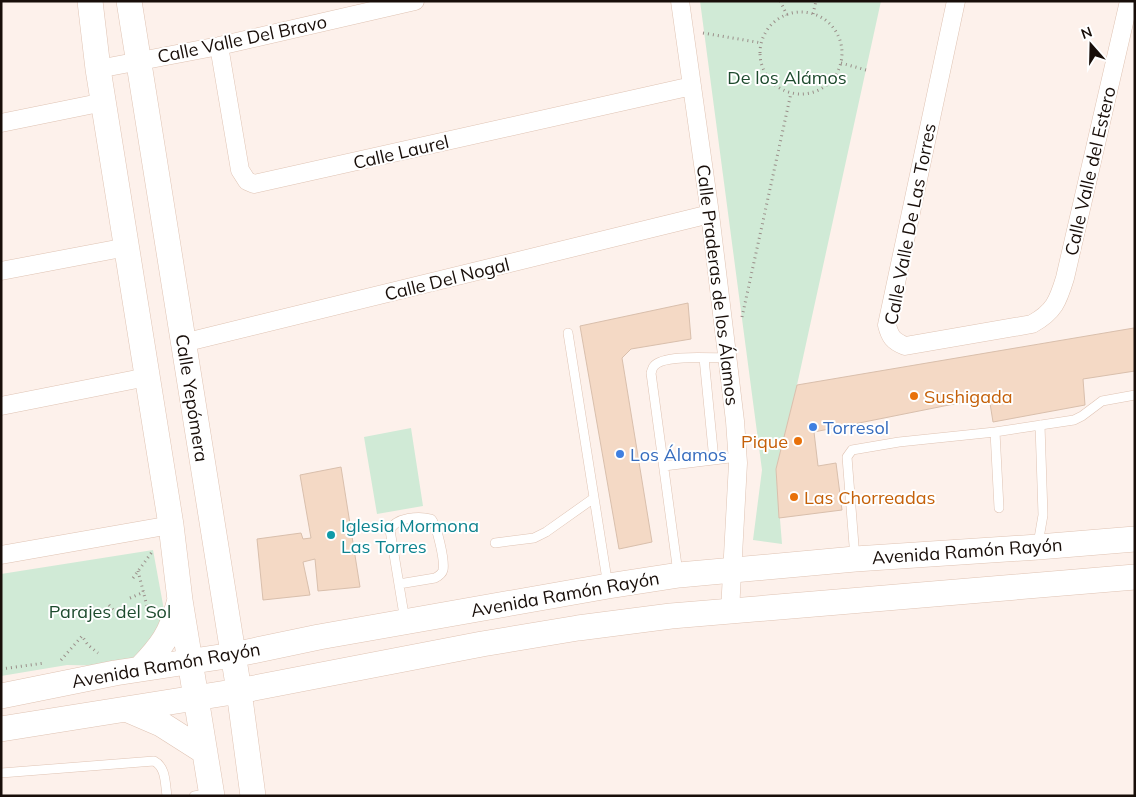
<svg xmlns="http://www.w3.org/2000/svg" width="1136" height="797" font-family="Mulish,sans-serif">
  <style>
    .green { fill: #d0ead6 }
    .building { fill: #f4d9c5; stroke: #d9bfac }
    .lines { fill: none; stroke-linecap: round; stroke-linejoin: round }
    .lane-casing { stroke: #dfc3b3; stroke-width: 10 }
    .street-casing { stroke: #dfc3b3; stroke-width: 19 }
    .secondary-casing { stroke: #dfc3b3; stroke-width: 26 }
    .path { stroke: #9a8e89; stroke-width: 3; stroke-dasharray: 1 4; stroke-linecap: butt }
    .lane { stroke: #fff; stroke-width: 9 }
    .street { stroke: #fff; stroke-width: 18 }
    .secondary { stroke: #fff; stroke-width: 25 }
    .food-dot { fill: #e8710a; stroke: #fff; stroke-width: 2 }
    .shop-dot { fill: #3f7fe0; stroke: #fff; stroke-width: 2 }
    .culture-dot { fill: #0f9aa8; stroke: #fff; stroke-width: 2 }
    .labels { text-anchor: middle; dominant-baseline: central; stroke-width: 4; stroke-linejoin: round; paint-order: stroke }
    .street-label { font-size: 18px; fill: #180e09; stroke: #fff }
    .park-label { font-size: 18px; fill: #1e4b2e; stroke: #fff }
    .food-label { font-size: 18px; fill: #c56008; stroke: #fff; text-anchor: start }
    .shop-label { font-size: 18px; fill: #366cbe; stroke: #fff; text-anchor: start }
    .culture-label { font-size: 18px; fill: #0d838f; stroke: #fff; text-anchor: start }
  </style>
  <rect width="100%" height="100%" fill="#fdf1eb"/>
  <path class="green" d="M700,1H881L797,385L776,469L782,544L753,540L762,470Z
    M411,428L423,506L377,514L364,437Z
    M153,550L166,621L148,656L121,666L67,665L1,676V574Z"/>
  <path class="building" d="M688,303L691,339L631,349L622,358L652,542L619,549L580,326Z
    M1134,328L1135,371L1083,379L1085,405L993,422L989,397L814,432L818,466L836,463L842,510L779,518L776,469L797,385Z
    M341,467L360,587L318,591L315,559L303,562L310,595L263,600L257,539L301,533L303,539L311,538L300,475Z"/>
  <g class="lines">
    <defs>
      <path id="lane" d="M568,333L608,586
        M704,358L714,460
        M995,432L999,508
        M664,466L738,457
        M495,543L534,538L546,532L594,498
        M1038,544L1043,515L1040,425
        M855,558L847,457L852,450L899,442L995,432L1074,420L1082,416L1102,401L1135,395
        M678,573L651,373C652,371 652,368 654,366C663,354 712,358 727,358
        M399,584L435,578C439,576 442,574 443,570C445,561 437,525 431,519C419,516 396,517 390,530L405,621
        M1,773L154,761C166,767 165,783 167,796
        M194,796L211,793"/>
      <path id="street" d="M680,1L710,214L735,421L738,463L730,611
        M956,1L887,325C890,337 893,341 905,346L1032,324C1054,312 1058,301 1065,278L1129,1
        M219,46L240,170L247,181L254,184L692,86
        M98,69L219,46L415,1
        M1,123L104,102
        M1,271L127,247
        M183,343L710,214
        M1,406L147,377
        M1,555L171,525"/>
      <path id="secondary" d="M90,1L98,69L171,525L180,600L212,796
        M129,1L239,691L253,796
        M140,669C162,646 171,634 179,603
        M1,696L115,673L233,655L319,637L608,586L679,575L855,559L1038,547L1135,539
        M126,709L161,724L205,752
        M1,729L239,691L482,644L578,628L671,616L1135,577"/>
    </defs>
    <use href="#lane" class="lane-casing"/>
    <use href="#street" class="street-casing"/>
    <use href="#secondary" class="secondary-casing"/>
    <path class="path" d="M780,1L787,15
      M760 53a41 41 0 1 1 82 0a41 41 0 1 1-82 0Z
      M813,14L816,1
      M703,33L762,43
      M841,63L866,70
      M742,317L791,93
      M138,571L149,614L154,615
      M133,578L152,552
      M130,598L144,592
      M109,605L117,614
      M61,660L82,636L88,645L98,653
      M1,669L45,663"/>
    <use href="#lane" class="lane"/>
    <use href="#street" class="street"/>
    <use href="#secondary" class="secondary"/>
  </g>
  <g class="food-dot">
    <circle cx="914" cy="396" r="5"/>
    <circle cx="798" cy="441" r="5"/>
    <circle cx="794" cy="497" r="5"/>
  </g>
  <g class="shop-dot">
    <circle cx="813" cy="427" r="5"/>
    <circle cx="620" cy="454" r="5"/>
  </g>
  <circle class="culture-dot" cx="331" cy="535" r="5"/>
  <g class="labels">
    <g class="street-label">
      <text transform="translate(242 39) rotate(-12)">Calle Valle Del Bravo</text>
      <text transform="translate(401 152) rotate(-13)">Calle Laurel</text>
      <text transform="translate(1090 171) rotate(-77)">Calle Valle del Estero</text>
      <text transform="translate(910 224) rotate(-79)">Calle Valle De Las Torres</text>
      <text transform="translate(447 279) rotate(-14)">Calle Del Nogal</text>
      <text transform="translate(718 285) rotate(83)">Calle Praderas de los Álamos</text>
      <text transform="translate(192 398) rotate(81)">Calle Yepómera</text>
      <text transform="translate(967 551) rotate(-4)">Avenida Ramón Rayón</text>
      <text transform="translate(565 594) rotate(-10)">Avenida Ramón Rayón</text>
      <text transform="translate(166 665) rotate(-10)">Avenida Ramón Rayón</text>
    </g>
    <g class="park-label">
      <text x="787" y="77">De los Alámos</text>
      <text x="110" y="611">Parajes del Sol</text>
    </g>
    <g class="food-label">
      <text x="924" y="396">Sushigada</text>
      <text x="788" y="441" text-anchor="end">Pique</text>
      <text x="804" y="497">Las Chorreadas</text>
    </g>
    <g class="shop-label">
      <text x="823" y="427">Torresol</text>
      <text x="630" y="454">Los Álamos</text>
    </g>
    <g class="culture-label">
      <text x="341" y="525">Iglesia Mormona<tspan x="341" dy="21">Las Torres</tspan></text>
    </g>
  </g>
  <rect width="1136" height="797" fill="none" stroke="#180e09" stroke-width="5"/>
  <g transform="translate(1091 45) rotate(340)" stroke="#ffffff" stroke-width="4" paint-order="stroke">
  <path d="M0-4L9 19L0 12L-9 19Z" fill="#180e09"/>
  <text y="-8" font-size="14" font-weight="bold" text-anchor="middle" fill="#180e09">N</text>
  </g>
</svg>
